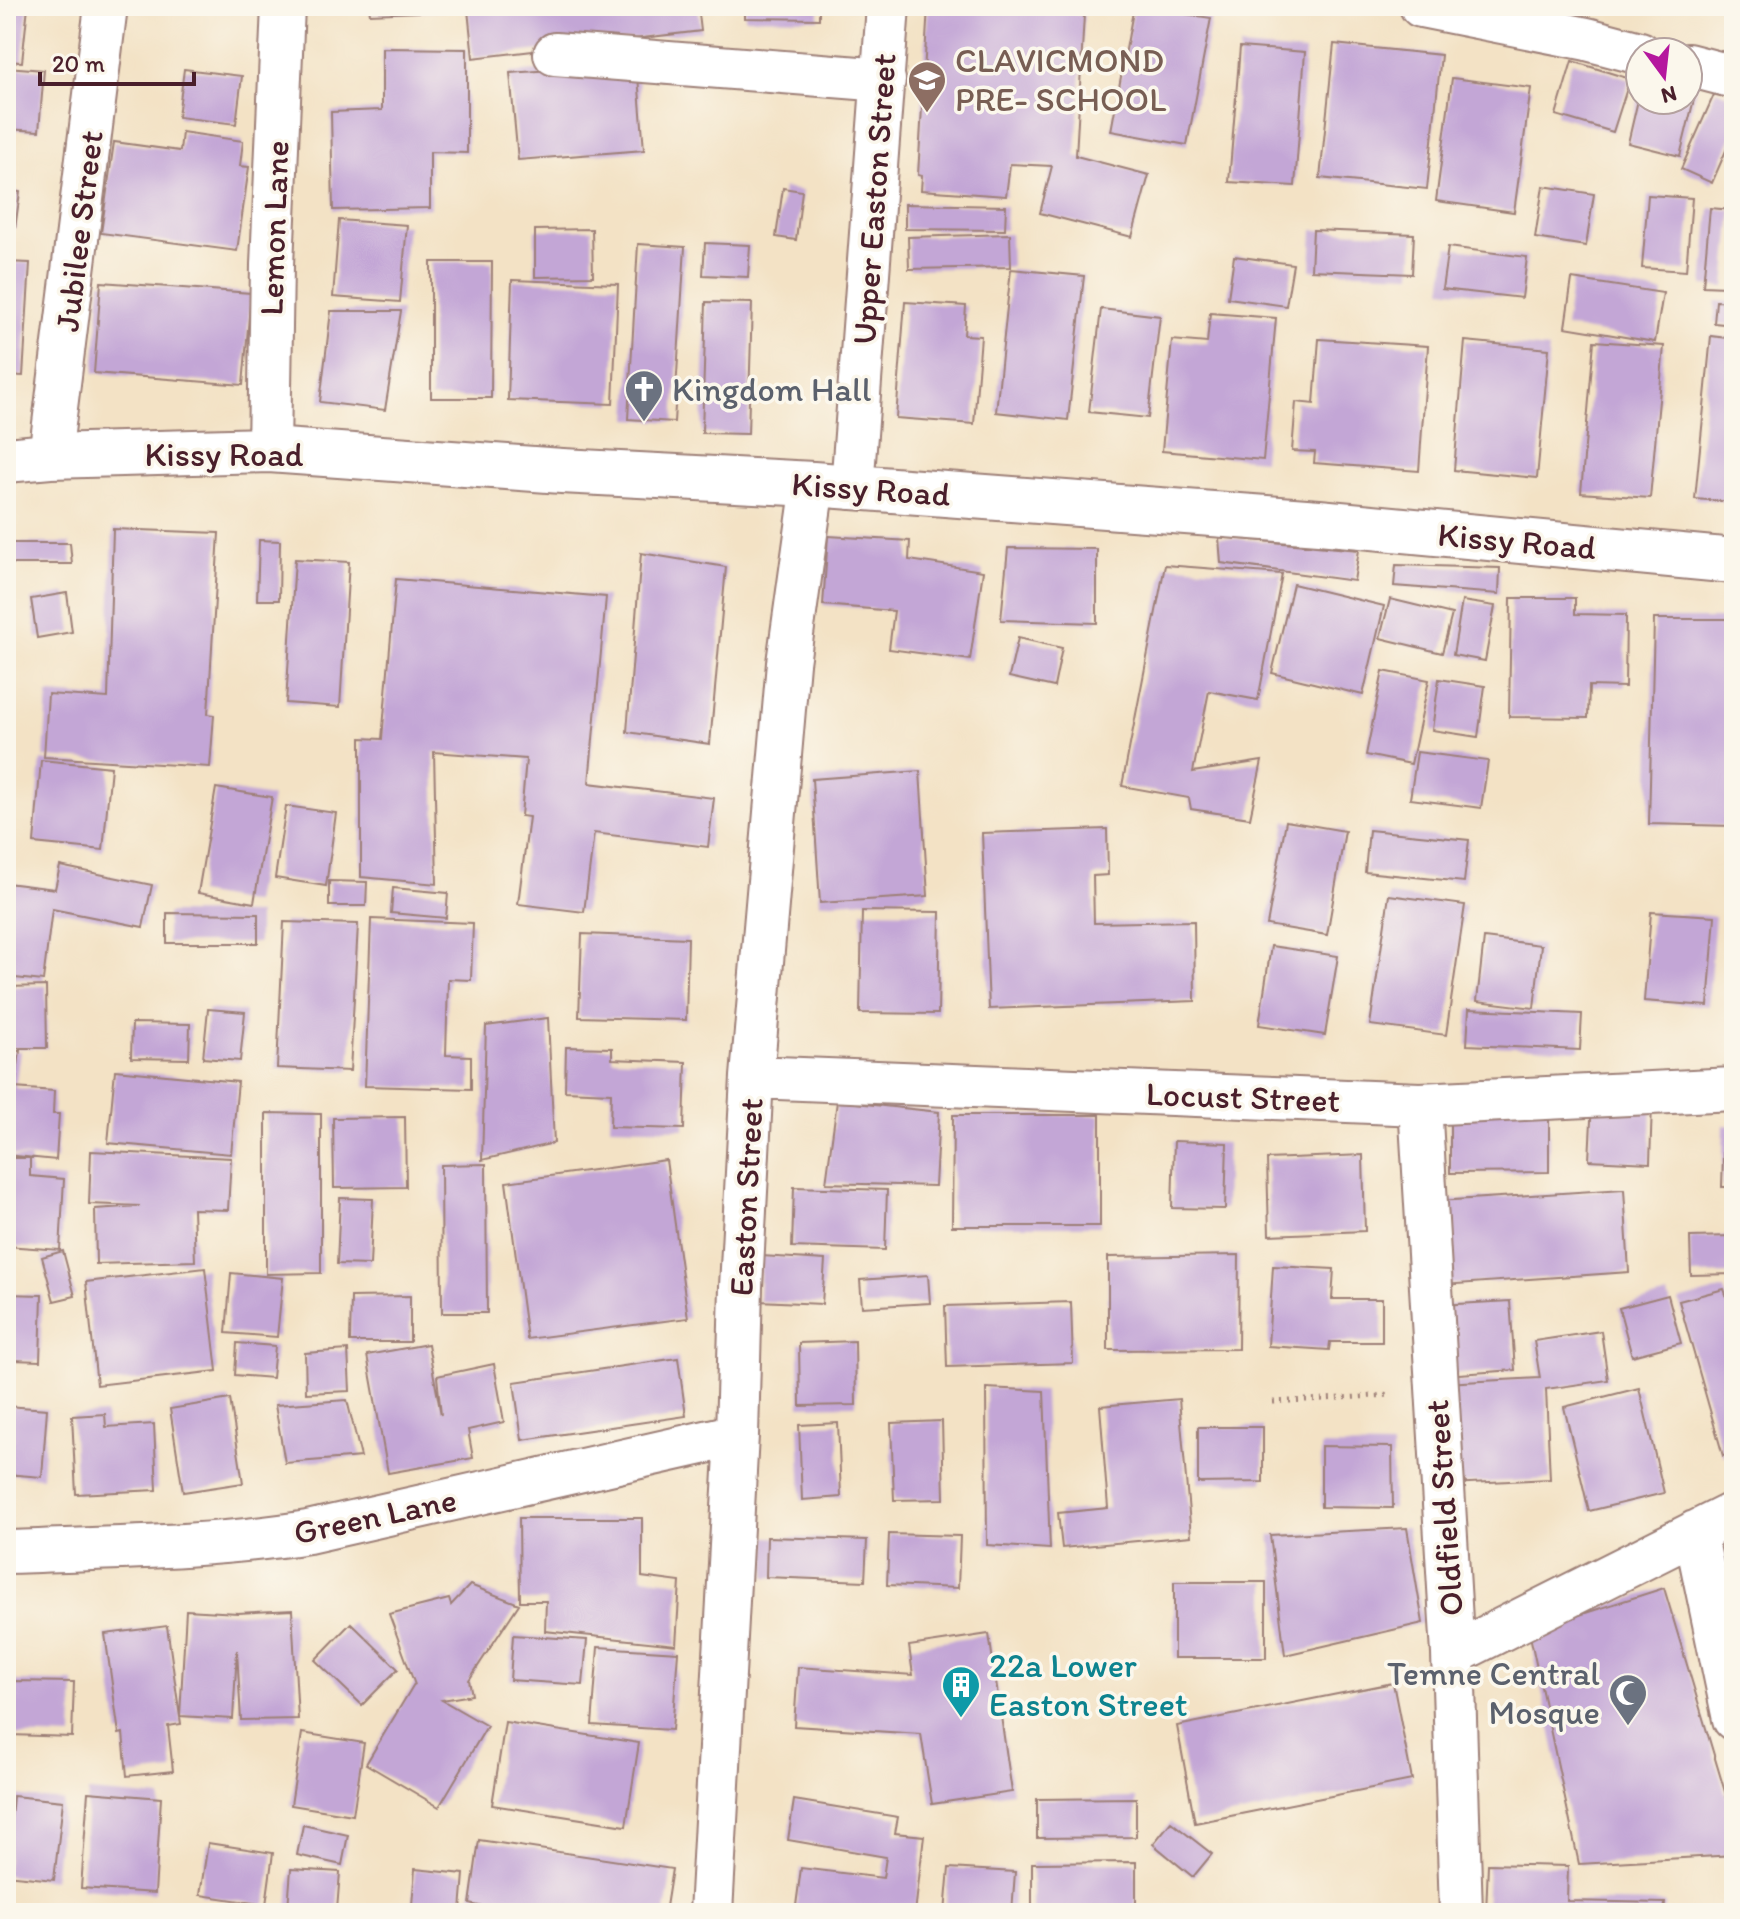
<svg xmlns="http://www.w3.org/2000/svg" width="1740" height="1919" font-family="Itim,sans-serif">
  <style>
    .building { fill: #c3a6d6 }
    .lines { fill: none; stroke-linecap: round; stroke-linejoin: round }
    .street-casing { stroke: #9e8078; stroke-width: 46 }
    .secondary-casing { stroke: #9e8078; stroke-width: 48 }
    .path { stroke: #9e8078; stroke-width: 5; stroke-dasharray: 2 6; stroke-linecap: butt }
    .street { stroke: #fff; stroke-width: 42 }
    .secondary { stroke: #fff; stroke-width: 44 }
    .labels { text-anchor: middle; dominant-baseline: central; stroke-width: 7; stroke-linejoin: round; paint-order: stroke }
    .education-label { font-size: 34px; fill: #785e54; stroke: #fbf7ec; text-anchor: start }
    .street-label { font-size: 34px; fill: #4a1f2b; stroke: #fbf7ec }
    .worship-label { font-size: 34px; fill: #5b616d; stroke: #fbf7ec; text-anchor: start }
    .culture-label { font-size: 34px; fill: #0d838f; stroke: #fbf7ec; text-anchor: start }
  </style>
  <rect width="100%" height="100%" fill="#fbf7ec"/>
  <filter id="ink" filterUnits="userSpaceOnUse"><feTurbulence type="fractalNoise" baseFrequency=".0125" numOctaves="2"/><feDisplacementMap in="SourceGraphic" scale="16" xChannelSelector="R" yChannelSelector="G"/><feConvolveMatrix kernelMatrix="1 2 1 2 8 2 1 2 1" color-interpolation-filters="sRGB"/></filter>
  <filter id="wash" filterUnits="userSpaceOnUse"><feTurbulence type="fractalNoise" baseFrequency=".006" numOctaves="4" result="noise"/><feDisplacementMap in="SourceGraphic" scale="32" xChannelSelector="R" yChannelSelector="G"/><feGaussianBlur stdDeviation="1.8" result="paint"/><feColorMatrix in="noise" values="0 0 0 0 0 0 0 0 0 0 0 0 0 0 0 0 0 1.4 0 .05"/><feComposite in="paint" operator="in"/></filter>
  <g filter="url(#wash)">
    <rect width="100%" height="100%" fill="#f3e2c5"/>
    <g id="blocks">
      <path class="building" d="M6,6H28L22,62L6,61Z
        M369,6H698L701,31L473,58L468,10L370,14Z
        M745,6H819V19L745,18Z
        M928,6H1019V10L1084,15L1076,156L1149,175L1132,237L1040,213L1052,166L1010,164L1006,196L921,190L922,176L918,175Z
        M1134,6L1211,18L1187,145L1111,131Z
        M1334,44L1441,55L1427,189L1320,178Z
        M1240,47L1305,52L1295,186L1229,182Z
        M382,48L467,49V153L430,152V208L333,210L331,112L382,110Z
        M1572,61L1630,79L1613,132L1556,115Z
        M637,64L644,150L518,160L510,73Z
        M6,67L44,70L39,131L6,129Z
        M184,69L242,76L236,124L178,117Z
        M1452,78L1531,88L1514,212L1436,201Z
        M1688,81L1698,83L1680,156L1628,143L1638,100H1688Z
        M1716,90L1734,98V132L1712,183L1681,169Z
        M182,132L243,141L240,166L249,167L237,251L101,233L114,142L180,151Z
        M1543,186L1594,194L1586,246L1535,238Z
        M783,188L802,191L796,240L776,237Z
        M6,190L20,192L15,229L6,228Z
        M1648,195L1692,198L1686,271L1642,268Z
        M905,204L1006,206L1005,230L905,229Z
        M1710,208L1732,210L1725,287L1703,286Z
        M339,220L407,225L400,302L333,297Z
        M592,229L593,276L535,277V230Z
        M1313,230L1414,234L1412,274L1311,270Z
        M1010,234L1011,267L909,269L908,237Z
        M705,243L750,245L748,277L703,275Z
        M638,244L685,247L674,422L628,419Z
        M1448,247L1527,257L1522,298L1442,289Z
        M1234,256L1293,264L1286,306L1228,298Z
        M6,262L30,263L23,376L6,375Z
        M431,262H492L491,398H431Z
        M1011,269L1084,276L1068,420L996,412Z
        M1572,279L1663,293L1655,342L1565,327Z
        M512,280L618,284L613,404L508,400Z
        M101,282L251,293L243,385L94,373Z
        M1716,301L1734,302V325L1714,323Z
        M706,302L752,303L748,434L702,433Z
        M905,302L966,306L964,335L981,336L974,424L896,418Z
        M1101,309L1160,316L1148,418L1089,412Z
        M331,311H401L385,410L320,402Z
        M1210,313L1276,318L1263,460L1162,451L1172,340L1207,343Z
        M1711,336L1734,339V502L1695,499Z
        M1319,339L1428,346L1419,471L1314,463L1315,452L1292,451L1296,402L1314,404Z
        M1465,341L1549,349L1537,478L1454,470Z
        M1594,341L1664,346L1650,498L1581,493Z
        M113,529L219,533L208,714L214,715L210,767L44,757L48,694L108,698Z
        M828,536L910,541L909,560L983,571L970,660L889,649L894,611L823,605Z
        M1219,537L1359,550L1354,581L1221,563Z
        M259,540L280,541L279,600H257Z
        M9,543H70L72,564H11Z
        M1008,548L1097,549V623L1001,620Z
        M641,553L726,567L710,744L627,732Z
        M295,559L349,562L340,707L286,703Z
        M1165,565L1282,574L1258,700L1209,691L1193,772L1262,761L1250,818L1191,809L1189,798L1122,786Z
        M1396,565L1500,568L1499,594L1394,586Z
        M396,579L606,597L589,783L714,798L708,847L594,833L584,912L518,904L529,817L521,816L526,759L434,752L437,884L361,877V738L382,739Z
        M1293,584L1384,606L1363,695L1272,673Z
        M67,593L72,632L37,638L31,599Z
        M1511,598H1575V614L1626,615L1625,687L1589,686L1588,718L1509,717Z
        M1390,599L1452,614L1442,653L1380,638Z
        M1462,601L1495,606L1485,661L1453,655Z
        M1654,619H1734V826L1649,824Z
        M1018,638L1062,648L1054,687L1009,677Z
        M1383,671L1429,680L1411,764L1366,755Z
        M1439,679L1485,686L1478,737L1432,730Z
        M1417,752L1488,761L1481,808L1410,799Z
        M41,760L111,767L103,850L34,843Z
        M920,771L928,896L820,903L812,779Z
        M216,788L272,797L254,903L198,893Z
        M286,806L336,813L326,886L275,878Z
        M1286,821L1345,831L1327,935L1267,925Z
        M1107,829L1108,875L1093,876L1094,923L1194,921L1195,1001L989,1009L982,833Z
        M1369,830L1469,840L1464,882L1365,872Z
        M60,866L152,885L143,927L52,909L43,981L6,977V883L55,889Z
        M329,881L367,882L366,906H329Z
        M393,888L448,893L446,918L391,913Z
        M1389,895L1465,905L1446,1035L1370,1025Z
        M862,911L940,912L938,1014L860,1013Z
        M1651,912L1715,916L1708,1006L1644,1001Z
        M167,913L258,914V943H167Z
        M371,919L473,923L471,980L448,979L446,1055L471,1056V1089L365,1086Z
        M284,922L358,924L350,1071L277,1068Z
        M582,934L688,938L686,1020L579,1017Z
        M1484,938L1541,945L1534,1008L1477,1001Z
        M1271,946L1338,956L1325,1035L1259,1025Z
        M46,986L47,1048H6V987Z
        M208,1009L245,1012L240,1061L203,1058Z
        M1469,1009L1582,1014L1580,1050L1467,1045Z
        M548,1018L554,1143L482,1160L486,1026Z
        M132,1023L190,1024L189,1059L131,1058Z
        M566,1047L612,1048V1059L686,1062L684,1129L610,1127L611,1093L565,1091Z
        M6,1050L20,1051L15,1088L54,1091L53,1114H59L56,1160L6,1155Z
        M115,1070L238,1082L231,1154L108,1143Z
        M837,1101L939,1112L935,1186L826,1183Z
        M1592,1101L1652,1104L1650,1163L1589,1160Z
        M1549,1107V1172L1450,1173V1109Z
        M266,1113L321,1114V1273L266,1274Z
        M953,1115H1100V1226H952Z
        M405,1117L406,1187L334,1188L333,1118Z
        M1724,1125L1734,1126V1187H1722Z
        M1174,1141L1227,1143L1225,1209L1172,1208Z
        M91,1151L231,1158L228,1210L193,1209L195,1261L96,1264L95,1209L140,1206L89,1204Z
        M1363,1155L1365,1231L1269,1235L1267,1159Z
        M6,1158H30V1176L64,1179L60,1250L6,1246Z
        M666,1160L688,1318L527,1339L506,1182Z
        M486,1164L487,1313H442L441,1165Z
        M794,1187L887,1190L885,1250L792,1247Z
        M1624,1189L1629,1272L1443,1285L1438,1201Z
        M340,1198L373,1199L370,1265L337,1264Z
        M1734,1236V1274L1691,1275L1690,1237Z
        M63,1251L75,1296L54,1301L42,1257Z
        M1239,1255L1238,1349L1108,1350V1257Z
        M761,1256L825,1260L822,1304L759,1301Z
        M1273,1266L1334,1269L1332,1299H1382V1342H1330L1329,1350L1268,1346Z
        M205,1268L217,1371L97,1385L86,1282Z
        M231,1273L283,1278L277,1337L226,1333Z
        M928,1275L930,1303L862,1307L860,1280Z
        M1724,1289L1734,1318V1452L1723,1456L1679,1301Z
        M6,1294L42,1295L40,1361L13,1360V1395H6Z
        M1668,1295L1681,1343L1632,1356L1619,1308Z
        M410,1296V1342H350L351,1297Z
        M1510,1301L1515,1370L1445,1375L1440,1305Z
        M1071,1302L1073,1363L947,1367L945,1306Z
        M1601,1331L1608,1380L1546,1389L1550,1479L1450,1484L1444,1383L1540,1378L1534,1341Z
        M855,1341L856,1405L800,1406L799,1343Z
        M237,1343L275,1346L272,1378L235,1375Z
        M428,1344L441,1415L437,1376L494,1364L504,1422L468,1430L473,1458L388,1473L367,1355Z
        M348,1350L350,1391L306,1393L305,1353Z
        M678,1358L686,1416L522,1440L514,1382Z
        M986,1388L1044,1391L1050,1549L987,1545Z
        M1639,1388L1664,1493L1589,1511L1564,1407Z
        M230,1399L243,1483L183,1492L170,1409Z
        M1179,1399L1191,1536L1062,1548L1058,1513L1108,1508L1100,1406Z
        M347,1400L361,1457L285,1463L275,1405Z
        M6,1406L47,1409L42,1477L6,1474Z
        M105,1414L106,1427L154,1424L157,1490L76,1494L72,1416Z
        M942,1421L944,1499L894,1500L891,1423Z
        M838,1423L841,1497L802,1500L799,1425Z
        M1198,1427H1263V1482L1198,1483Z
        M1321,1446L1392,1447L1393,1508L1321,1507Z
        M519,1518H642V1577L680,1582L676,1645L545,1631L546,1601H520Z
        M1407,1528L1423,1623L1285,1655L1270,1535Z
        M889,1534L960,1536L958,1588L887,1585Z
        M767,1537L867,1540L865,1581L766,1577Z
        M1174,1582H1266V1658H1174Z
        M470,1585L519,1604L469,1680L472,1695L442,1700L487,1726L439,1807L366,1764L414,1684L415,1685L389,1614L449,1599L451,1605Z
        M1664,1588L1734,1822V1855L1579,1864L1529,1631Z
        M186,1610L238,1613L292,1610L298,1719L241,1720L237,1650L233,1719L180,1716Z
        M351,1623L398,1669L362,1705L315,1660Z
        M167,1626L181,1724L168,1726L173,1771L127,1776L123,1733L119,1734L105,1634Z
        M989,1634L1012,1792L932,1804L921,1734L794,1726L798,1667L913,1675L909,1646Z
        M513,1635L587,1640L583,1685L510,1680Z
        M598,1647L678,1652L672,1730L592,1725Z
        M13,1681L74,1682L72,1737L11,1735Z
        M1393,1683L1412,1780L1195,1823L1177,1726Z
        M505,1722L639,1743L626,1826L492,1805Z
        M302,1733L364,1743L353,1815L291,1805Z
        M88,1792L161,1798L155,1893L81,1888Z
        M13,1796L63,1801L54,1880L6,1875Z
        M1136,1798V1837L1037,1838V1799Z
        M794,1800L898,1817L895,1833L924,1836L915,1913H795L801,1868L883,1878L886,1857L788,1840Z
        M1171,1822L1212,1854L1193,1877L1153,1844Z
        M303,1825L348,1835L342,1865L297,1855Z
        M479,1840L672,1869L665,1913H510L470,1904Z
        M208,1843L273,1853L266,1905L200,1895Z
        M1136,1862V1913H1032V1863Z
        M1488,1864L1568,1866L1567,1901L1665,1903L1664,1913H1486Z
        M949,1868L1015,1872L1012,1913H945Z
        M291,1869L340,1872L337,1910L288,1908Z
        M415,1869L464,1874L461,1910L412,1905Z"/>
    </g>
  </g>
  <g filter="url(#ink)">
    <use href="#blocks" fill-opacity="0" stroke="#9e8078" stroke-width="2"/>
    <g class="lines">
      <defs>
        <path id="street" d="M1421,6L1587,39L1640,53
          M555,54L884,80
          M1688,65L1734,77
          M269,450L272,265L283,6
          M50,456L106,6
          M852,488L888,6
          M752,1077L1420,1104L1734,1089
          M1420,1104L1453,1654L1461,1913
          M1695,1532L1734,1719
          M6,1552C107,1548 208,1548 308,1532L737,1435
          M1453,1654L1734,1513
          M711,1913L737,1435L741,1287L752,1077L788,663L813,484"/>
        <path id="secondary" d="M6,460L50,456L269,450L562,471L813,484L1319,522L1734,561"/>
      </defs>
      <use href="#street" class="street-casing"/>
      <use href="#secondary" class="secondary-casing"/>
      <path class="path" d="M1273,1402L1391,1395"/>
      <use href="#street" class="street"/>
      <use href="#secondary" class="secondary"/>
    </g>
  </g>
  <defs>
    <symbol id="school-pin" viewBox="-11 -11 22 30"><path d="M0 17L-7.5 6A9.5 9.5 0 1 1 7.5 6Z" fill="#8d6e63" stroke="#fbf7ec"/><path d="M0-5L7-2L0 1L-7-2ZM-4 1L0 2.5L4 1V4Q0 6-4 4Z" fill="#fff"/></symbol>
    <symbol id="church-pin" viewBox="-11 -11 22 30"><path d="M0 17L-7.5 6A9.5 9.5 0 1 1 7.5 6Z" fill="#6b7280" stroke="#fbf7ec"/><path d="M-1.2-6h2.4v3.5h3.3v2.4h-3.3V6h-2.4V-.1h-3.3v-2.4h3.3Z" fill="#fff"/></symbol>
    <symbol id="building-pin" viewBox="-11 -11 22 30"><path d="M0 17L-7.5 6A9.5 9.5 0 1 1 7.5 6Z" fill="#0f9aa8" stroke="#fbf7ec"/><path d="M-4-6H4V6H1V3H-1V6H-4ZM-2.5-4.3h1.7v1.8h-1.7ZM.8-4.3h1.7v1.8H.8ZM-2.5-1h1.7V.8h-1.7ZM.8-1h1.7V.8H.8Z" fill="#fff"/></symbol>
    <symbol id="mosque-pin" viewBox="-11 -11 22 30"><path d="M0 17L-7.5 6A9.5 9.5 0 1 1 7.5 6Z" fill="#6b7280" stroke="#fbf7ec"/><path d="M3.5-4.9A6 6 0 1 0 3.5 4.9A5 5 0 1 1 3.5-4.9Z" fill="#fff"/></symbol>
  </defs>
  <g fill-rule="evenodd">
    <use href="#school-pin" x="905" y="58" width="44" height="60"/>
    <use href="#church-pin" x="622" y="367" width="44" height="60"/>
    <use href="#building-pin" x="939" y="1663" width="44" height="60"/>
    <use href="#mosque-pin" x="1606" y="1671" width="44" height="60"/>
  </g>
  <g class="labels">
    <g class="education-label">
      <text x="955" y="60">CLAVICMOND<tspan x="955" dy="39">PRE- SCHOOL</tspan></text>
    </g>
    <g class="street-label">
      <text transform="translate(874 199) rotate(-86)">Upper Easton Street</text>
      <text transform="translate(274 228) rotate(-88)">Lemon Lane</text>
      <text transform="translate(79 231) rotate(-83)">Jubilee Street</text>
      <text x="224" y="454">Kissy Road</text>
      <text transform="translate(871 489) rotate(4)">Kissy Road</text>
      <text transform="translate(1517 541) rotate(5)">Kissy Road</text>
      <text transform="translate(1243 1097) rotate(2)">Locust Street</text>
      <text transform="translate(746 1197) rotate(-87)">Easton Street</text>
      <text transform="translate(1444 1508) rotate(-94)">Oldfield Street</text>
      <text transform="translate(375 1516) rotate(-12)">Green Lane</text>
    </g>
    <g class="worship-label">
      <text x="672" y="389">Kingdom Hall</text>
      <text x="1600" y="1673" text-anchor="end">Temne Central<tspan x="1600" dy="39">Mosque</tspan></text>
    </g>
    <g class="culture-label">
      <text x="989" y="1665">22a Lower<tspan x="989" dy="39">Easton Street</tspan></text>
    </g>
  </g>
  <rect width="1740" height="1919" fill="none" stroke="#fbf7ec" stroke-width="32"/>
  <g transform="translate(1664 76) rotate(165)"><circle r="38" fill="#fbf7ec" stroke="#b4a19f" stroke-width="2"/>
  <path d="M0-6L14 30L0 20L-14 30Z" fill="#b5179e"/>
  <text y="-12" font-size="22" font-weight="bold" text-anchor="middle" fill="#4a1f2b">N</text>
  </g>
  <path d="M40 72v12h154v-12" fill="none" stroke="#4a1f2b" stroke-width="4"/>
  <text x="52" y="72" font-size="24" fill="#4a1f2b" stroke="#fbf7ec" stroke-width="6" paint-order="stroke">20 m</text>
</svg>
